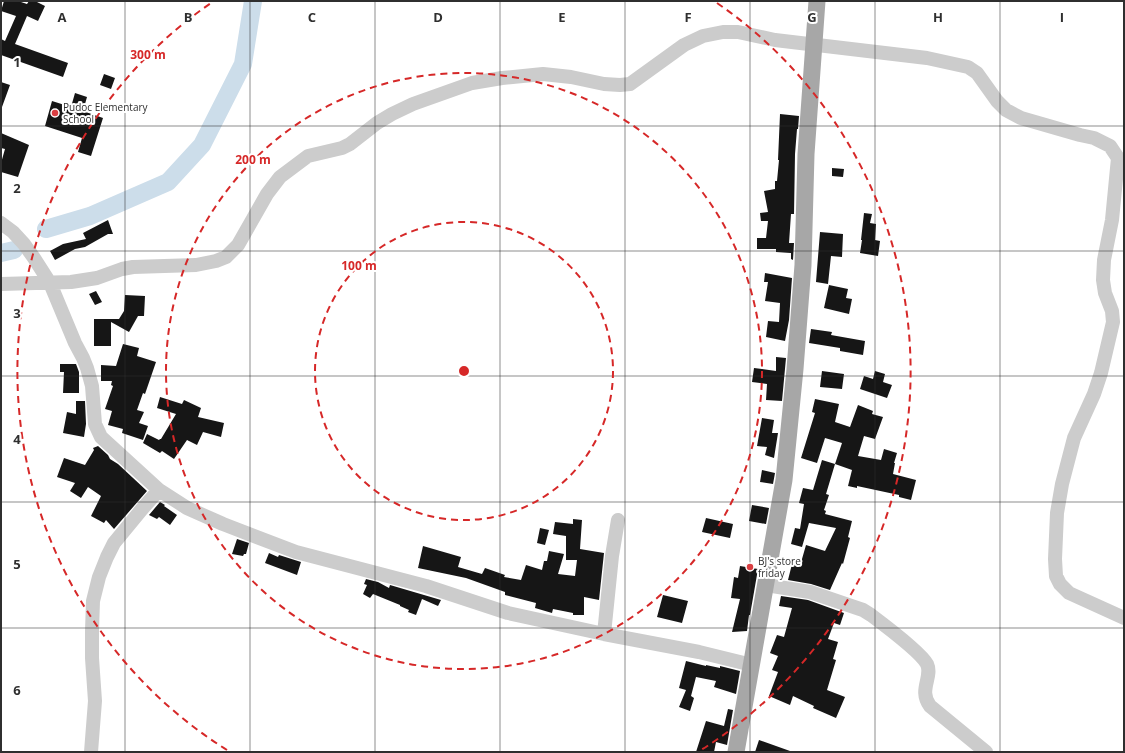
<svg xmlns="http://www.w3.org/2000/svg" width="1125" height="753" font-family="'Open Sans',sans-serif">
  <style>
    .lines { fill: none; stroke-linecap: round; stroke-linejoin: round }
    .river { stroke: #ccddea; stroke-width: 18 }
    .building { fill: #161616 }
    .minor { stroke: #ccc; stroke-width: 14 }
    .major { stroke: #a7a7a7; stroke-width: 17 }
    .grid { fill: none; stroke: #2f2f2f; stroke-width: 1; stroke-opacity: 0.55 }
    .ring { fill: none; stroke: #d62828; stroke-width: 2; stroke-dasharray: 7 5 }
    .poi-dot { fill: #da3e42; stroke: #fff; stroke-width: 1.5 }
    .labels { text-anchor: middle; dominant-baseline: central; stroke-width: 4; stroke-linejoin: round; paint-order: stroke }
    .poi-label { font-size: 10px; fill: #2f2f2f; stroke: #fff; text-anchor: start }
    .grid-label { font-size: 13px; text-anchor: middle; font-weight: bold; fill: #2f2f2f; stroke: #fff; stroke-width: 4; stroke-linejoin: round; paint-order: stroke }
    .centre { fill: #d62828; stroke: #fff; stroke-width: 2 }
    .ring-label { font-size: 12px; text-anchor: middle; font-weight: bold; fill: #d62828; stroke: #fff; stroke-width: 4; stroke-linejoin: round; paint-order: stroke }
  </style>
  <rect width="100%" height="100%" fill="#fff"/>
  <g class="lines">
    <path class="river" d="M46,229L90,216L168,182L202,145L243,64L253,1
      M1,253L14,250"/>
  </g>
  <path class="building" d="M4,1H18L27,4L29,1H35L45,6L38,21L27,16L15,44L68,63L63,77L1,55V39L5,41L16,16L1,11Z
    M104,74L115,78L111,89L100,85Z
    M1,82L10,85L2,107H1Z
    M75,93L87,97L83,111L103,118L91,156L78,152L82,138L45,126L52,101L71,107Z
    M780,114L799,116L798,129H797L795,154L794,214H791L789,243H794L793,260L791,259V253L776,252V249H757V238H766L768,221H761L760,213L768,212L764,191L775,189V181H777L779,160H778Z
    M1,133L29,145L18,177L1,172V163L5,149L1,148Z
    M832,168L844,169L843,177L832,176Z
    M864,213L872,214L870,223L876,224L875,240L880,241L878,256L860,253L862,240H861Z
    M108,220L113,234H108L85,247L75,249L55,260L50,251L63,244L86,239L83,233Z
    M820,232L843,234L842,257L831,256L828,284L816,282Z
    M765,273L792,278L789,320L785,341L766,337L768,321L779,322L780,303L765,301L768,282H764Z
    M829,285L848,289L846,298L852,299L849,314L824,308Z
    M96,291L102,302L95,305L89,294Z
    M125,295L145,296L144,316H138L129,332L111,322V346H94V319H119L124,311Z
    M811,329L832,332L831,335L865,341L863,355L840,351V348L809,343Z
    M123,344L139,348L137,356L156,362L145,394L143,393L137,410L144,412L139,423L148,426L143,440L122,433L123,429L108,425L112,411L105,409L113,386L111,385L112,381H101V365L116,366Z
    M776,357L786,358L782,401L766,400L767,384L752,382L754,368L776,371Z
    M60,364H76L79,372V393H63L64,372H60Z
    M822,371L844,374L842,389L820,387Z
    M875,371L885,374L883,382L892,385L887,398L860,389L864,376L873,379Z
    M160,397L182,404L184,400L201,408L198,417L224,423L221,437L203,432L197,445L187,440L174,459L162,451L160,453L143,443L147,434L159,440L160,439H161L176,414L157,408Z
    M815,399L839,404L835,422L850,427L858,405L873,411L872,414L883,417L875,439L864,436L858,456L881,460L884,449L897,453L894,463H895L893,474L916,480L911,500L899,497V495L857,486V488L848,486L852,470L835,464L842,443L825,438L817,463L801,458L815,413L812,412Z
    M76,401H85L86,424L84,437L63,433L67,412L76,414Z
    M762,418L774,420L772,433H778L774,458L765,455L767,447L757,446Z
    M98,446L108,455L110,459L118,464L147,491L114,529L106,520L104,523L91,516L101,496L88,487L81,498L70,491L75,483L57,477L64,458L85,465L94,450L93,448Z
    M822,460L835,464L826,494L829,495L824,510L826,511L825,514L852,521L848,537L850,538L843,564L842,563L830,590L811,584L788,580L792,564L800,566L806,545L825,551L836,528L809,523L802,547L791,544L795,528L800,529L804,504L799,503L803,488L813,490Z
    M762,470L775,473L773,484L760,482Z
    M160,502L165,505L164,506L177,515L170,525L159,517L157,519L149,515Z
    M752,505L769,508L766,524L749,521Z
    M706,518L733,524L730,538L702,532Z
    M573,519L582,520L580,549L604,553L599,600L584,597V615H573V613L553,609L552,613L535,608L536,603L505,595V592L466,578L418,568L423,546L461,557L458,567L482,574L485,568L505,575L504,577L521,580L526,565L542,570L544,561H547L549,551L564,554L558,574L575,576L577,560H566V536L553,534L555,522L573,524Z
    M540,528L549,530L545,545L537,543Z
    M237,539L249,543L246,554H244L243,556L232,554Z
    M269,553L278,557L279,555L301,562L297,575L265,563Z
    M740,566L758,569L750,615H749L747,631L732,632L740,599L731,598L734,577L738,578Z
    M366,579L378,582L389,588L390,585L441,600L438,606L422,599L416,615L408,612L409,610L400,606V605L373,594L370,598L363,594L367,585L364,584Z
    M663,595L688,601L682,623L657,617Z
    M781,596L808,600L844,613L840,625L834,623L828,639L838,642L833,659L836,660L827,690L845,697L836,718L813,708L814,706L793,696L790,705L769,696L778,672L772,670L778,656L770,653L777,635L784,637L792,608L779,606Z
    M686,661L706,666V665L720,668V666L740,671L736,694L714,687L716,681L696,677L691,696L694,698L690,711L679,707L686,690L679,688Z
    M728,709L733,710L727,745L716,742L714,752H696L706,721L724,726Z
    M759,740L790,751L789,752H755Z"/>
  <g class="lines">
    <path class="minor" d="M1,223L13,232L24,244L34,258L50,283L75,343L83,358L87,368L92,386L95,424L101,437L159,490L187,508L223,524L296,552L426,586L508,613L604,634L699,652L752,665
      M1,284L71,282L97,278L122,269L133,267L196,265L216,261L226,257L238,245L267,194L280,177L308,156L342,148L350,144L377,123L392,114L413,104L472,83L502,78L543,74L571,77L604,84L620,85L630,84L684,45L703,36L723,32H738L775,40L927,58L968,67L977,73L997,101L1006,110L1021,118L1080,135L1094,138L1110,146L1118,158L1112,220L1104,260L1103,280L1105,293L1112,311L1113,322L1101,373L1094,394L1074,438L1062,484L1057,513L1055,559L1056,576L1060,584L1069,593L1124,618
      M766,585L810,592L863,610L871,615C883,624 921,653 927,664C933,677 918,690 930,706L986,752
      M604,634L612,556L618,520
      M91,752L95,701L92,658V631L93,601L99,577L107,557L114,543L142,509L159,490"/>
    <path class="major" d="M736,752L784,480L795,369L803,265L806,154L817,1"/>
  </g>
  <path class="grid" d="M125,1V752M250,1V752M375,1V752M500,1V752M625,1V752M750,1V752M875,1V752M1000,1V752M1,126H1124M1,251H1124M1,376H1124M1,502H1124M1,628H1124"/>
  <g class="ring">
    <circle cx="464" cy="371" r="149"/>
    <circle cx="464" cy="371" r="298"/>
    <path d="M227 750A447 447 0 0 1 211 3M717 3A447 447 0 0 1 701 750"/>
  </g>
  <g class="poi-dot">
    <circle cx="55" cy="113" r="4"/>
    <circle cx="750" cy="567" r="4"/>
  </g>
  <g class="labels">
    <g class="poi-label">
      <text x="63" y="107">Pudoc Elementary<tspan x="63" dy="12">School</tspan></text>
      <text x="758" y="561">BJ's store<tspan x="758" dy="12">friday</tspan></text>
    </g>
  </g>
  <g class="grid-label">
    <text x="62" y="22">A</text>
    <text x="188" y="22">B</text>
    <text x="312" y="22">C</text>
    <text x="438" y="22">D</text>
    <text x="562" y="22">E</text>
    <text x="688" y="22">F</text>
    <text x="812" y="22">G</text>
    <text x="938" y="22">H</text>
    <text x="1062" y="22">I</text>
    <text x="17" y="67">1</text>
    <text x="17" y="193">2</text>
    <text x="17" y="318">3</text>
    <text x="17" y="444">4</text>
    <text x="17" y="569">5</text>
    <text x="17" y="695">6</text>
  </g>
  <circle cx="464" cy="371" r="6" class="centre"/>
  <g class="ring-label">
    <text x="148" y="59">300 m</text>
    <text x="253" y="164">200 m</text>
    <text x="359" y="270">100 m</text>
  </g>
  <rect width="1125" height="753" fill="none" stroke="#2f2f2f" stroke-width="4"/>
</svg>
